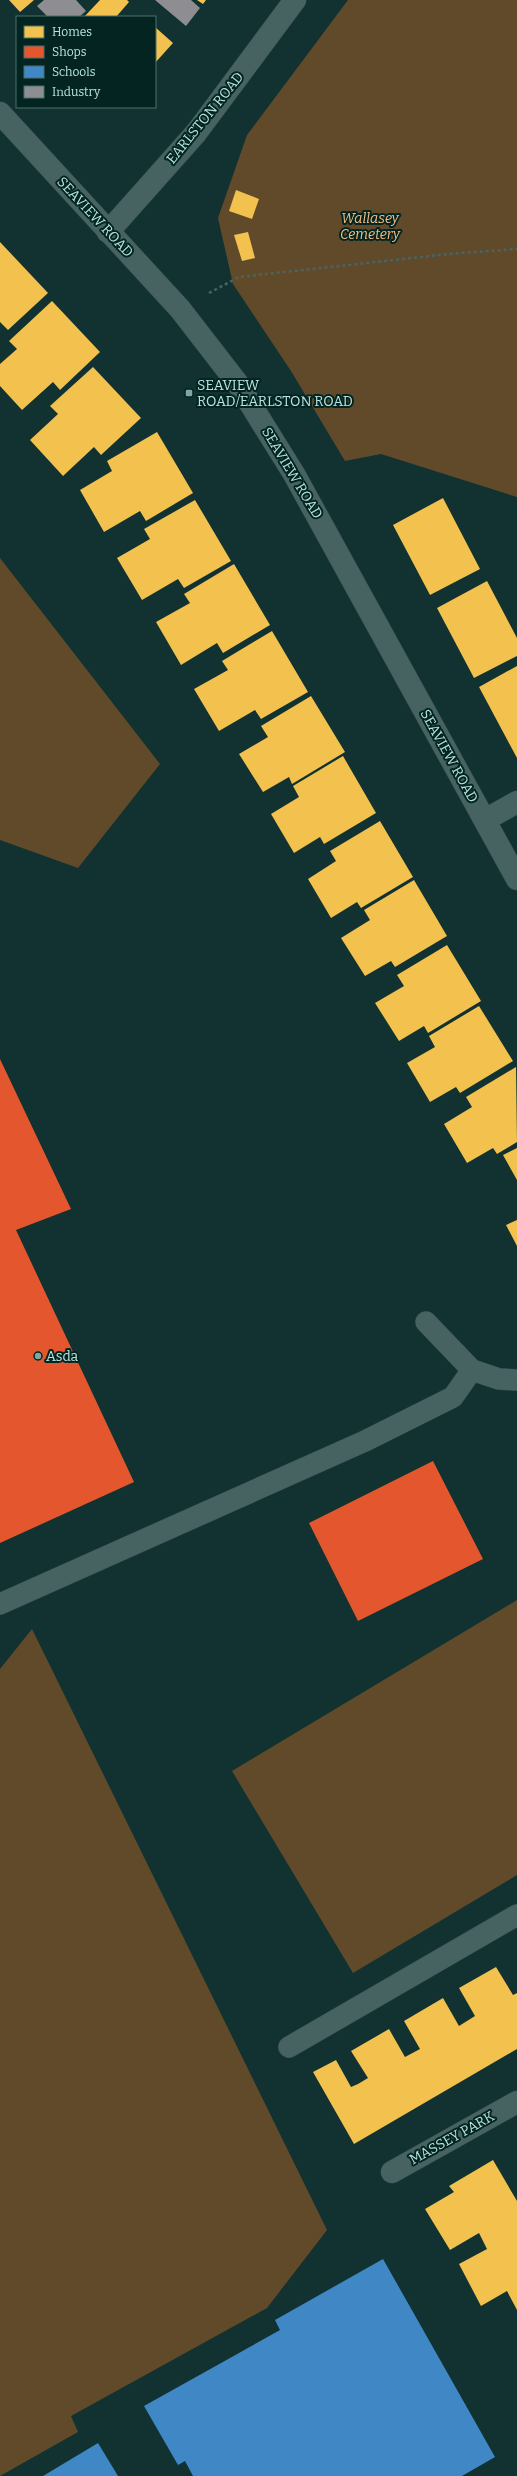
<svg xmlns="http://www.w3.org/2000/svg" width="517" height="2476" font-family="Bitter,serif">
  <style>
    .green { fill: #614a2a }
    .homes { fill: #f2c14e }
    .shops { fill: #e4572e }
    .schools { fill: #3f88c5 }
    .industry { fill: #8d8d92 }
    .lines { fill: none; stroke-linecap: round; stroke-linejoin: round }
    .service-casing { stroke: #344e4d; stroke-width: 22 }
    .minor-casing { stroke: #344e4d; stroke-width: 23 }
    .tertiary-casing { stroke: #344e4d; stroke-width: 23 }
    .path { stroke: #496462; stroke-width: 2.5; stroke-dasharray: 3 3; stroke-linecap: butt }
    .service { stroke: #466361; stroke-width: 21 }
    .minor { stroke: #466361; stroke-width: 22 }
    .tertiary { stroke: #466361; stroke-width: 22 }
    .poi-dot { fill: #7ea6a2; stroke: #032421; stroke-width: 1.5 }
    .labels { text-anchor: middle; dominant-baseline: central; stroke-width: 4; stroke-linejoin: round; paint-order: stroke }
    .street-label { font-size: 14px; fill: #b8e5e0; stroke: #032421 }
    .park-label { font-size: 14px; font-style: italic; fill: #f8be80; stroke: #032421 }
    .poi-label { font-size: 14px; fill: #b8e5e0; stroke: #032421; text-anchor: start }
  </style>
  <rect width="100%" height="100%" fill="#113230"/>
  <path class="green" d="M348,0H517V497L381,454L345,461L291,371L233,284L218,218L247,135Z
    M0,558L160,764L78,868L0,840Z
    M517,1600V1875L353,1973L232,1771Z
    M32,1629L327,2230L267,2308L71,2416L78,2432L0,2476V1669Z"/>
  <path class="homes" d="M9,0H34L20,12Z
    M100,0H127L129,2L116,17H84Z
    M197,0H206L203,4Z
    M155,27L173,43L155,63Z
    M236,190L259,199L252,219L229,211Z
    M248,232L255,258L242,261L234,235Z
    M0,242L48,293L8,330L0,322Z
    M52,301L100,352L60,390L53,382L22,410L0,386V364L17,349L9,341Z
    M93,367L141,418L101,455L94,447L63,476L30,440L58,414L50,406Z
    M157,432L193,493L146,521L140,511L104,532L80,490L112,471L107,461Z
    M443,498L480,569L430,595L393,525Z
    M195,500L231,561L184,588L178,579L142,600L117,558L150,539L144,529Z
    M234,564L270,625L223,653L217,643L181,665L156,622L190,603L184,594Z
    M487,581L517,638V656L474,678L437,608Z
    M272,631L308,692L261,719L255,710L219,731L194,689L228,670L222,661Z
    M517,666V758L479,687Z
    M311,696L345,752L292,784L289,777L263,792L239,754L268,737L261,726Z
    M343,756L376,813L324,844L320,837L294,853L271,814L299,797L293,786Z
    M380,821L413,877L361,908L357,902L331,918L308,879L336,861L330,851Z
    M414,880L447,936L395,967L391,961L365,976L341,938L370,920L364,910Z
    M447,945L481,1001L428,1033L424,1026L399,1041L375,1003L404,986L397,975Z
    M479,1006L513,1061L460,1093L456,1087L430,1102L407,1063L435,1047L429,1036Z
    M516,1067L517,1142L497,1154L493,1148L467,1163L444,1124L472,1107L466,1097Z
    M517,1148V1180L503,1155Z
    M517,1220V1246L506,1225Z
    M496,1967L513,1995L517,1993V2049L354,2144L313,2072L336,2060L351,2087L358,2084L368,2078L351,2051L389,2029L405,2057L420,2049L404,2021L443,1998L459,2026L475,2016L459,1988Z
    M493,2160L517,2201V2310L507,2291L481,2306L459,2264L487,2249L479,2233L450,2250L425,2209L454,2192L449,2186Z"/>
  <path class="shops" d="M0,1059L71,1209L16,1230L134,1482L0,1543Z
    M433,1461L483,1559L358,1621L309,1523Z"/>
  <path class="schools" d="M383,2259L495,2457L462,2476H193L185,2461L178,2465L144,2406L280,2330L275,2320Z
    M98,2443L118,2476H43Z"/>
  <path class="industry" d="M44,0H76L86,11L79,17H48L37,6Z
    M155,0H191L200,8L186,26Z"/>
  <g class="lines">
    <defs>
      <path id="service" d="M426,1322L472,1370L499,1379L517,1380
        M0,1604L365,1441L453,1397L472,1370
        M289,2047L517,1915"/>
      <path id="minor" d="M108,232L196,133L295,0
        M485,820L517,802
        M392,2172L517,2102"/>
      <path id="tertiary" d="M0,113L180,309L238,384L294,474L517,879"/>
    </defs>
    <use href="#service" class="service-casing"/>
    <use href="#minor" class="minor-casing"/>
    <use href="#tertiary" class="tertiary-casing"/>
    <path class="path" d="M209,293L239,277L448,254L517,249"/>
    <use href="#service" class="service"/>
    <use href="#minor" class="minor"/>
    <use href="#tertiary" class="tertiary"/>
  </g>
  <g class="poi-dot">
    <rect x="185" y="389" width="8" height="8" rx="2"/>
    <circle cx="38" cy="1356" r="4"/>
  </g>
  <g class="labels">
    <g class="street-label">
      <text transform="translate(205 118) rotate(-51)">EARLSTON ROAD</text>
      <text transform="translate(95 217) rotate(47)">SEAVIEW ROAD</text>
      <text transform="translate(292 473) rotate(59)">SEAVIEW ROAD</text>
      <text transform="translate(449 756) rotate(61)">SEAVIEW ROAD</text>
      <text transform="translate(452 2138) rotate(-29)">MASSEY PARK</text>
    </g>
    <g class="park-label">
      <text x="370" y="218">Wallasey<tspan x="370" dy="16">Cemetery</tspan></text>
    </g>
    <g class="poi-label">
      <text x="197" y="385">SEAVIEW<tspan x="197" dy="16">ROAD/EARLSTON ROAD</tspan></text>
      <text x="46" y="1356">Asda</text>
    </g>
  </g>
  <rect x="16" y="16" width="140" height="92" fill="#032421" stroke="#4b716d"/>
  <rect x="24" y="26" width="20" height="12" fill="#f2c14e" stroke="#4b716d"/>
  <text x="52" y="36" font-size="12" fill="#b8e5e0">Homes</text>
  <rect x="24" y="46" width="20" height="12" fill="#e4572e" stroke="#4b716d"/>
  <text x="52" y="56" font-size="12" fill="#b8e5e0">Shops</text>
  <rect x="24" y="66" width="20" height="12" fill="#3f88c5" stroke="#4b716d"/>
  <text x="52" y="76" font-size="12" fill="#b8e5e0">Schools</text>
  <rect x="24" y="86" width="20" height="12" fill="#8d8d92" stroke="#4b716d"/>
  <text x="52" y="96" font-size="12" fill="#b8e5e0">Industry</text>
</svg>
